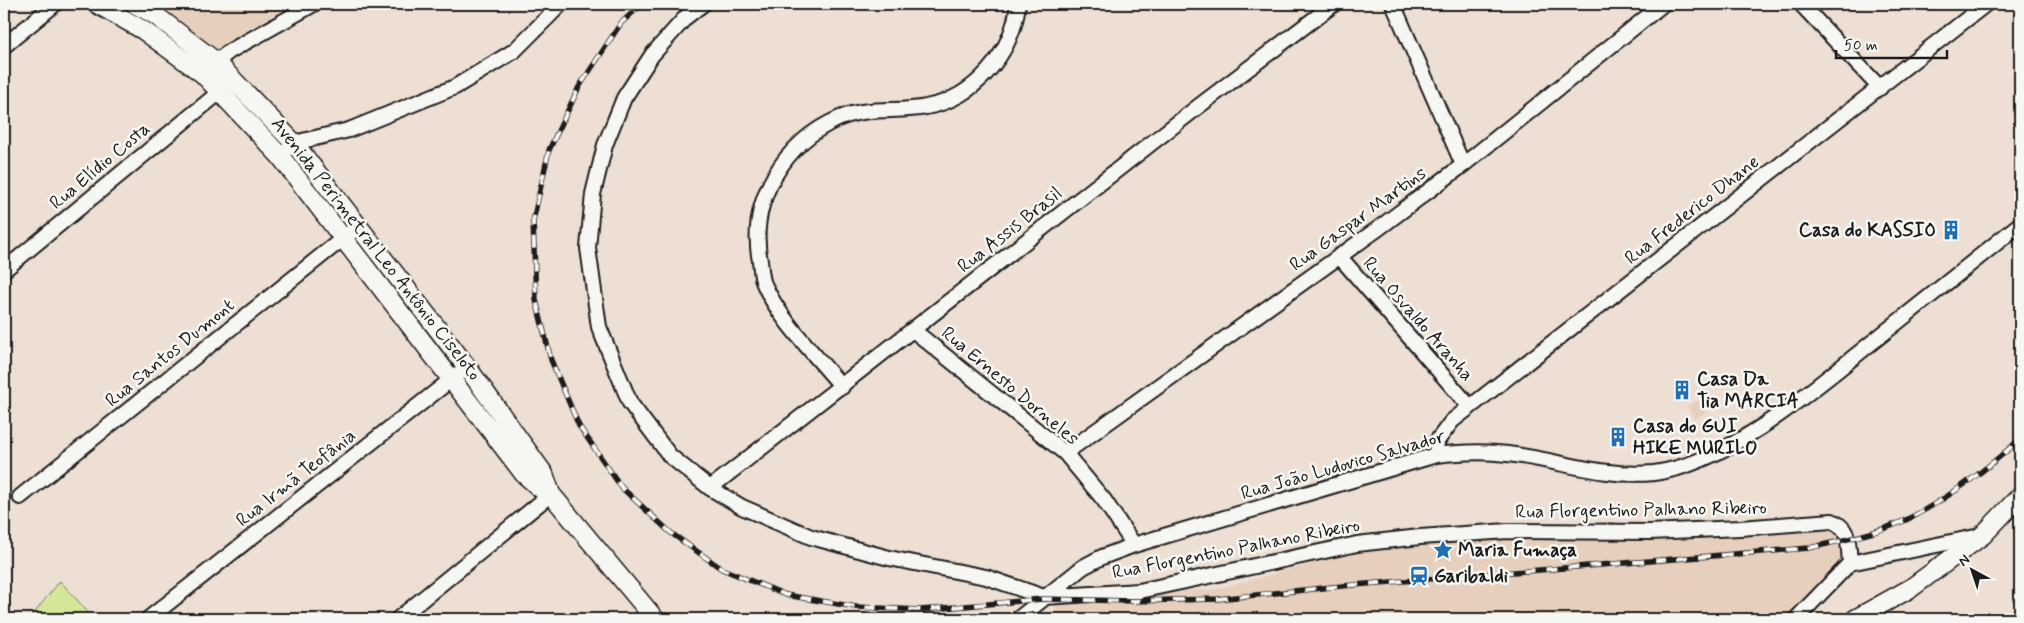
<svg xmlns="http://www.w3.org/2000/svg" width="2024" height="623" font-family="Mynerve,sans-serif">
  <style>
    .built { fill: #e7cfbd }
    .green { fill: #d4e69a; stroke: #78815b }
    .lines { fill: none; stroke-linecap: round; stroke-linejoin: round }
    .minor-casing { stroke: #1c1c1c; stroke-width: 18 }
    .tertiary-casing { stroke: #1c1c1c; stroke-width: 21 }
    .minor { stroke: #f6f6f2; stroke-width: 14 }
    .tertiary { stroke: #f6f6f2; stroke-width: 18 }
    .rail-casing { stroke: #1c1c1c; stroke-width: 5.5 }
    .rail { stroke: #f6f6f2; stroke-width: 4; stroke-dasharray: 11; stroke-linecap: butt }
    .labels { text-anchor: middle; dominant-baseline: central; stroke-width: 5; stroke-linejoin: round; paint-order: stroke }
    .street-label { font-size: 19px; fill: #1c1c1c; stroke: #f6f6f2 }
    .poi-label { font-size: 19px; font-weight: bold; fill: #1c1c1c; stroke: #f6f6f2; text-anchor: start }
  </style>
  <rect width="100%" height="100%" fill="#eddfd3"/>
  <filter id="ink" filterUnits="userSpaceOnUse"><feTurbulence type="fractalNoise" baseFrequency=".02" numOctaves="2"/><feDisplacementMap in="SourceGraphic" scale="10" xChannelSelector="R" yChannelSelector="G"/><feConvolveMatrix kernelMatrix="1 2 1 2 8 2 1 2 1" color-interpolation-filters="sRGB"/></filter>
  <g filter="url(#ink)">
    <path class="built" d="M146,4H293L214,50Z
      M1699,400L1706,412L1694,419L1687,406Z
      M1844,530V562L1785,619H1064L1055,614L1056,597L1141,594L1217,589L1364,549L1503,538Z"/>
    <path class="green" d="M60,581L94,619H29Z"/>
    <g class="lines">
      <defs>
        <path id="minor" d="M703,4L686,17L652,55L624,98L605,145L593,194L588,248L599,327L630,403L670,456L710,488L742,507L811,537L889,558L986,577L1044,597L1139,591L1357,544L1420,537L1508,531L1649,532L1740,528L1832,521C1851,529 1848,545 1850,563L1980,536
          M1393,4L1463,165
          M1801,4L1880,88
          M4,46L55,4
          M208,68L230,51L314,4
          M289,148L294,143L349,130L455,87L514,51L561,4
          M1339,256L1470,407
          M4,270L227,86
          M913,330L1065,453L1104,500L1134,545
          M842,387C816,355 780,321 764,284C761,277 761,268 760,261C748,201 784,142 840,118C868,106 898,113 926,107C976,98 1013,52 1018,4
          M1065,453L1379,228L1463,165L1663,4
          M1436,455L1437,441L1452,421L1986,4
          M710,488L1199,106L1334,4
          M20,497L351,232
          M148,619L467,367
          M398,619L551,494
          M1018,619L1083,567L1102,557L1134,545L1436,455C1460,452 1484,451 1508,454C1557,460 1604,478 1654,473C1729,464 1817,386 1875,340C1924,301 1972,263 2020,224
          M1796,619L1850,563"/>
        <path id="tertiary" d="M97,4L143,30L203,74L280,156L524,474L540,488L551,494
          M135,4L155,15L215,61L294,143L467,367L544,474L551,494L655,619
          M1855,619L1911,588L1983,535L2020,496"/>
      </defs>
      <use href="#minor" class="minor-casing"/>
      <use href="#tertiary" class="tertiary-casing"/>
      <use href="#minor" class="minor"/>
      <use href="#tertiary" class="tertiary"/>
      <defs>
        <path id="rail" d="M642,4L621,23L579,87L549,150L533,221L536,300L551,360L579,426L622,488L671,533L722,569L786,595L856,607L921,610L1042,599L1134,601L1217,599L1342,586L1809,548C1841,541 1878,533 1908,519C1949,498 1986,470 2020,439"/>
      </defs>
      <use href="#rail" class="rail-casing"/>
      <use href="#rail" class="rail"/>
    </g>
  </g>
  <defs>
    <symbol id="building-bare" viewBox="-9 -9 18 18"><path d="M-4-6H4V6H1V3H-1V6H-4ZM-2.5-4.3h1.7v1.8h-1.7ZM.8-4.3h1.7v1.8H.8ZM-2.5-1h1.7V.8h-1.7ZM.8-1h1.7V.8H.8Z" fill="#1f6fb2" stroke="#f6f6f2" stroke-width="2.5" paint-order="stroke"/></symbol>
    <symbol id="sight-bare" viewBox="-9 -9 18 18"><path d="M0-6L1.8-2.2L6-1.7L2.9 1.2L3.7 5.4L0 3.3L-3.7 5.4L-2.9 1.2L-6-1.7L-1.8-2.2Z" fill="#1f6fb2" stroke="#f6f6f2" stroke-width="2.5" paint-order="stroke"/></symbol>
    <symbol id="station-bare" viewBox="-9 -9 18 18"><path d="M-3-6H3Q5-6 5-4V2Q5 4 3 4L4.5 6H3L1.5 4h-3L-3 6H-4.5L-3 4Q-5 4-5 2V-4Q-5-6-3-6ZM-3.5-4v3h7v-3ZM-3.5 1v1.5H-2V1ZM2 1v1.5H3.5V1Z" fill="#1f6fb2" stroke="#f6f6f2" stroke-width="2.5" paint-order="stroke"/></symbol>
  </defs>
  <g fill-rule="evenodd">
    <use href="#building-bare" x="1937" y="216" width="28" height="28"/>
    <use href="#building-bare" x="1668" y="376" width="28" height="28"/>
    <use href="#building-bare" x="1604" y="423" width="28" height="28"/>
    <use href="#sight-bare" x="1429" y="536" width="28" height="28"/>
    <use href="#station-bare" x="1405" y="562" width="28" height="28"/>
  </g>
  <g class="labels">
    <g class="street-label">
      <text transform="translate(100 166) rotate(-40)">Rua Elídio Costa</text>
      <text transform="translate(1692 210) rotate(-38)">Rua Frederico Dhane</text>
      <text transform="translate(1358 219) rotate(-36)">Rua Gaspar Martins</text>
      <text transform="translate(1010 230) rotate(-38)">Rua Assis Brasil</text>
      <text transform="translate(376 249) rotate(52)">Avenida Perimetral Leo Antônio Ciseloto</text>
      <text transform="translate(1418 319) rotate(49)">Rua Osvaldo Aranha</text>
      <text transform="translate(170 353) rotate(-39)">Rua Santos Dumont</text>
      <text transform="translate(1010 386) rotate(40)">Rua Ernesto Dorneles</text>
      <text transform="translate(1343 465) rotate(-16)">Rua João Ludovico Salvador</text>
      <text transform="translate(296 478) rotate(-38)">Rua Irmã Teofânia</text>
      <text transform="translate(1641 510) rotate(-1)">Rua Florgentino Palhano Ribeiro</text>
      <text transform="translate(1236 549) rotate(-11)">Rua Florgentino Palhano Ribeiro</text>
    </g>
    <g class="poi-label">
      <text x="1936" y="230" text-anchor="end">Casa do KASSIO</text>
      <text x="1697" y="379">Casa Da<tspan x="1697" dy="22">Tia MARCIA</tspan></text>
      <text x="1633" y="426">Casa do GUI<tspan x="1633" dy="22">HIKE MURILO</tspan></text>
      <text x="1458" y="550">Maria Fumaça</text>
      <text x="1434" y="576">Garibaldi</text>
    </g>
  </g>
  <rect width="2024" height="623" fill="none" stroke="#f6f6f2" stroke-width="20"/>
  <rect x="10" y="10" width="2004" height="603" fill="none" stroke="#1c1c1c" stroke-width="2" filter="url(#ink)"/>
  <g transform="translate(1972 570) rotate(320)" stroke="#f6f6f2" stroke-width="4" paint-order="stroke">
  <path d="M0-4L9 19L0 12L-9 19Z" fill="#1c1c1c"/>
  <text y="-8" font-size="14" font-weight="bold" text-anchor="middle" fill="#1c1c1c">N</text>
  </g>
  <path d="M1836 50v8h111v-8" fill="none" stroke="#1c1c1c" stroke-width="2.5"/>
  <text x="1844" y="50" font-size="15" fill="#1c1c1c" stroke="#f6f6f2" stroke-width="4" paint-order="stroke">50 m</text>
</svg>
